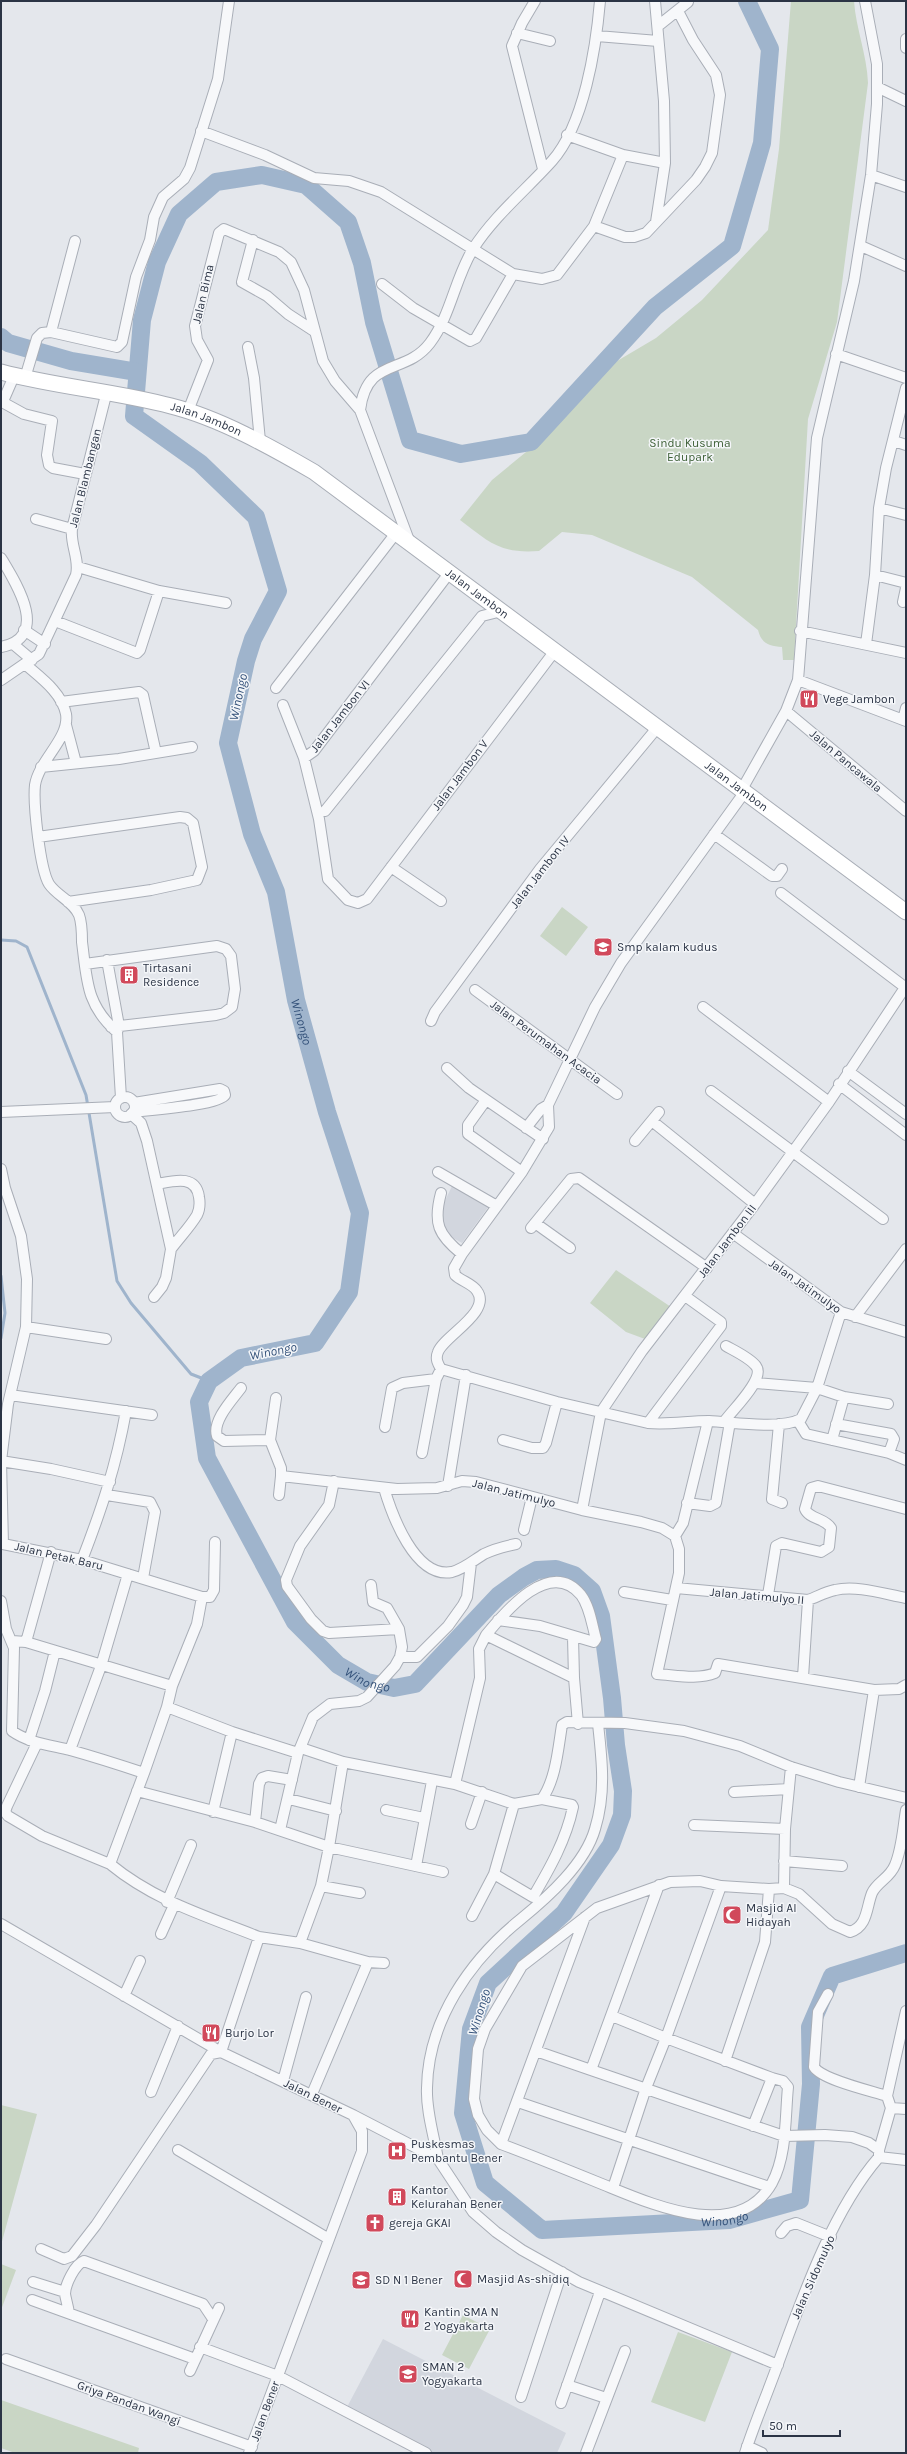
<svg xmlns="http://www.w3.org/2000/svg" width="907" height="2454" font-family="Karla,sans-serif">
  <style>
    .built { fill: #d2d6de }
    .green { fill: #c9d6c5 }
    .lines { fill: none; stroke-linecap: round; stroke-linejoin: round }
    .stream { stroke: #9fb4cc; stroke-width: 3 }
    .river { stroke: #9fb4cc; stroke-width: 18 }
    .minor-casing { stroke: #a9aeb7; stroke-width: 12 }
    .secondary-casing { stroke: #a9aeb7; stroke-width: 17 }
    .minor { stroke: #f7f8fa; stroke-width: 10 }
    .secondary { stroke: #fff; stroke-width: 15 }
    .labels { text-anchor: middle; dominant-baseline: central; stroke-width: 3; stroke-linejoin: round; paint-order: stroke }
    .street-label { font-size: 12px; fill: #2b3445; stroke: #f4f6f9 }
    .park-label { font-size: 12px; fill: #3f6138; stroke: #f4f6f9 }
    .poi-label { font-size: 12px; fill: #2b3445; stroke: #f4f6f9; text-anchor: start }
    .water-label { font-size: 13px; font-style: italic; fill: #34527a; stroke: #f4f6f9 }
  </style>
  <rect width="100%" height="100%" fill="#e4e7ec"/>
  <path class="built" d="M453,1184L489,1206L462,1243L441,1231L443,1205Z
    M383,2339L566,2433L557,2453H431L346,2409Z"/>
  <path class="green" d="M791,1H854C856,29 867,55 868,83L837,322L808,419L794,660H783L782,647C769,646 761,643 758,630L692,577L592,535L562,532L539,551C500,554 489,542 460,520L492,480L537,443L612,364L656,338L702,300L768,230L779,149Z
    M562,907L588,927L566,956L540,936Z
    M616,1270L671,1307L645,1339L626,1332L590,1303Z
    M1,2105L37,2114L1,2245Z
    M1,2264L16,2270L1,2310Z
    M463,2315L490,2329L469,2369L442,2355Z
    M678,2332L732,2352L705,2422L651,2402Z
    M1,2400L139,2448L138,2453H15L1,2448Z"/>
  <g class="lines">
    <path class="stream" d="M1,940L16,941L27,947L86,1095L117,1281L131,1303L191,1374L209,1381
      M1,1276L5,1313L1,1338"/>
    <g class="river">
      <path id="s1" d="M747,1L770,49L762,143L732,246L655,307L531,442L461,454L410,440L374,322L362,263L348,222L306,185L262,175L216,182L179,214L157,262L142,320L134,416L200,463L256,517L278,591L253,639L246,661L228,743L252,834L276,892L296,1000L327,1112L360,1213L349,1292L315,1343L241,1358L209,1381L199,1402L207,1458L295,1622L338,1665L367,1682L394,1688L415,1684L499,1595L524,1577L537,1570L556,1569L574,1575L592,1591L601,1616L612,1698L616,1745L623,1791L622,1815L611,1845L564,1913L488,1983L471,2029L463,2113L485,2183L542,2230L729,2220L800,2200L811,2084L810,2027L832,1976L906,1953"/>
      <path d="M1,337L8,343L71,361L137,372"/>
    </g>
    <defs>
      <path id="minor" d="M535,1L522,23L512,46L543,169
        M655,1L664,101L665,163L656,222
        M658,26L688,2
        M517,33L550,41
        M597,36L658,41
        M906,39V48
        M877,87L906,101
        M201,131L265,155L314,178L349,181L381,192L513,274L542,279L557,275L594,226
        M567,135L623,155
        M665,163L623,155L594,226L625,237H634L646,233L696,180L705,167L712,153L720,95L716,75L693,40L678,11
        M871,175L906,187
        M253,240L242,282L267,296L288,314L314,331
        M861,246L906,266
        M382,284L413,308L470,341L476,338L513,274
        M51,332L75,241
        M248,347L254,378L260,441
        M836,354L906,378
        M14,376L4,399V403L24,414L52,421L47,455L49,465L53,468L85,474
        M25,378L37,338L42,333L51,332L117,347L122,342L136,277L150,240L154,217L163,197L184,179L190,168L218,79L229,1
        M188,411L208,360L197,340L195,326L219,233L224,229L279,252L291,262L304,290L323,361L335,381L360,410
        M894,441L906,445
        M879,508L906,515
        M36,519L72,529
        M410,543L360,410C367,356 405,376 430,343C451,315 455,278 473,249C494,216 526,190 552,161C584,125 596,48 600,1
        M1,558C16,583 51,637 1,647
        M78,567L159,591L226,603
        M450,572L314,751L304,758L319,819L328,879L348,900L358,903L367,899L554,652
        M875,575L906,583
        M903,602L906,588
        M55,621L137,653L140,650L159,591
        M24,630L45,644
        M800,631L906,653
        M13,644L32,660
        M866,644L875,575L879,508L886,468L906,388
        M26,665C41,678 62,693 66,714C70,738 39,760 35,785C33,804 40,869 49,884C57,896 73,901 79,915C82,923 82,933 82,942C87,980 86,1005 117,1032
        M1,680L39,654L76,575C80,559 70,545 72,529L107,391
        M798,680L906,721
        M276,688L396,533
        M61,702L139,692L143,695L156,753
        M283,705L304,758
        M786,711L906,811
        M903,720L906,708
        M66,725L76,763
        M41,767L119,759L192,747
        M741,791L786,711L798,680L817,438L854,281L871,175L877,104V64L865,1
        M325,811L482,616L502,611
        M714,834L772,876H777L782,869
        M38,837L180,817L187,818L193,823L202,867L197,880L151,890L68,902
        M391,867L441,901
        M781,893L906,988
        M107,960L119,1026L117,1032L121,1098
        M85,964L217,946L226,949L231,956L235,989L232,1007L224,1013L216,1015L111,1027
        M475,990L617,1094
        M703,1007L829,1102
        M431,1021L435,1012L540,869L657,728
        M447,1068L469,1088L543,1139
        M848,1071L906,1114
        M839,1084L906,1135
        M711,1091L883,1219
        M115 1107a10 10 0 1 1 20 0a10 10 0 1 1-20 0Z
        M486,1100L468,1125V1134L522,1172
        M1,1112L115,1107
        M133,1112C148,1110 220,1105 225,1095L224,1091L220,1089L134,1103
        M131,1114L141,1123L147,1141L171,1249L166,1278L162,1287L154,1297
        M652,1121L755,1204
        M526,1128L541,1109L548,1105
        M635,1141L659,1112
        M1,1169L5,1188L21,1236L27,1279L26,1327L8,1404L1,1461L3,1544L82,1560L202,1597H210L214,1590L215,1542
        M438,1172L497,1206
        M157,1184C173,1181 196,1174 199,1197C200,1203 200,1209 197,1215C190,1227 179,1238 171,1249
        M441,1193C433,1223 438,1235 462,1254L454,1268L455,1275C461,1281 473,1284 477,1291C492,1312 444,1336 438,1352C435,1359 438,1364 441,1369L557,1402L648,1423L721,1326V1322L685,1296
        M535,1223L570,1248
        M531,1228L571,1179L579,1178L707,1268
        M734,1234L841,1312L906,1332
        M462,1254L522,1172L549,1127L548,1105L595,1007L621,963L744,793
        M855,1317L906,1249
        M26,1327L106,1339
        M756,1383L817,1388L844,1397L888,1404
        M241,1388C232,1400 212,1421 217,1436L224,1441L270,1440
        M10,1395L152,1415
        M276,1398L270,1440L281,1468V1476L397,1489L437,1488L462,1481L476,1482L582,1510L641,1522L662,1528L675,1536L679,1549V1573L657,1674C675,1675 698,1680 715,1673L718,1664L874,1690L899,1689L906,1685
        M798,1421L806,1434L889,1453L906,1460
        M724,1422C731,1411 766,1379 756,1366C750,1358 735,1351 726,1346
        M648,1423C669,1425 688,1421 709,1421C733,1422 780,1430 801,1419L817,1388L841,1312
        M779,1424L772,1499L782,1503
        M836,1424L891,1434L894,1439L889,1453
        M385,1427L392,1388L403,1383L436,1379
        M503,1440L532,1448H543L546,1443L557,1402
        M832,1440L844,1397
        M422,1453L436,1379L441,1369
        M1,1461L51,1469L110,1482
        M334,1481L329,1505L300,1546L286,1580L287,1586L311,1619L323,1631L329,1633L399,1629
        M448,1486L466,1375
        M384,1488C392,1515 415,1579 452,1572C464,1569 474,1560 484,1554C494,1549 506,1546 516,1544
        M107,1495L150,1502L155,1512L143,1578
        M279,1495L281,1476
        M687,1503L710,1506L716,1503L730,1422
        M582,1510L601,1412L642,1351L755,1204L829,1102L906,986
        M524,1530L532,1497
        M675,1536L683,1523L708,1421
        M82,1560C102,1508 116,1466 126,1411
        M676,1588L808,1600C817,1597 825,1592 835,1590C857,1585 884,1594 906,1598
        M624,1592L672,1600
        M768,1595L776,1546L782,1543L821,1552L829,1547L831,1528C825,1518 809,1519 805,1509L811,1488L818,1486L906,1509
        M202,1597L197,1624L172,1686L167,1707L144,1773L110,1864C155,1901 206,1916 259,1937
        M1,1601L6,1629L14,1648L12,1731C29,1743 50,1745 70,1750C95,1757 120,1765 144,1773
        M498,1620L540,1626L594,1642L596,1639C592,1625 590,1607 581,1595C550,1557 505,1612 486,1635L574,1678L578,1724
        M573,1637L574,1678
        M12,1641L26,1642L172,1686
        M26,1642L51,1552
        M400,1657H417L448,1626L463,1605L467,1597L471,1563
        M803,1677L808,1600
        M167,1707L232,1732L298,1753
        M29,1740L45,1691L55,1651
        M37,1743L7,1806L5,1812L8,1816L42,1836L110,1864
        M301,1748L343,1762L455,1784L480,1678L479,1649L486,1635
        M70,1750L101,1666L128,1574
        M455,1784L514,1804
        M859,1787L874,1690
        M137,1791L255,1822L329,1847L343,1762
        M734,1792L789,1789
        M289,1799L336,1811
        M386,1810L424,1818
        M213,1812L232,1732
        M255,1822L259,1784L262,1778L268,1776L292,1780
        M471,1824L482,1792
        M694,1825L785,1829
        M280,1830L298,1753L313,1717L330,1704L359,1701L367,1697L395,1666L400,1657L402,1647L399,1629L387,1608L373,1602L371,1585
        M784,1861L842,1866
        M416,1866L432,1781
        M494,1874L533,1897C550,1868 566,1840 573,1807L572,1805L542,1799
        M659,1885L591,2070L784,2136L825,2135L852,2137L869,2143L879,2150V2157
        M321,1886L360,1893
        M784,1888L785,1829L791,1767
        M167,1902L191,1845
        M472,1916L494,1874L514,1804L542,1799C556,1779 558,1749 562,1725L567,1722L625,1723L684,1731L740,1746L791,1767L839,1782L906,1798
        M1,1924L221,2052L353,2115L362,2131V2151L249,2453
        M161,1934L174,1905
        M300,1943L368,1962L384,1963
        M828,1994L818,2012L814,2067C822,2080 872,2091 887,2096
        M124,1996L140,1961
        M612,2016L666,2038L721,1886
        M536,2051L591,2070
        M725,2061L765,1942L769,1889
        M772,2078L783,2081L788,2087C785,2118 787,2155 772,2183C736,2246 645,2201 597,2182C565,2169 533,2156 501,2144L487,2130L478,2115L474,2099L478,2049L485,2029L522,1966L597,1908L670,1882L700,1881L721,1886L769,1889L784,1888L799,1894L832,1924L850,1932C868,1926 866,1908 872,1893C877,1882 890,1878 895,1865C902,1849 903,1828 906,1810
        M283,2081L306,1997
        M151,2092L178,2026
        M312,2094L368,1962
        M518,2102L769,2187
        M891,2108L906,2109
        M353,2115L438,2159L473,2212L496,2232L522,2250L579,2282L778,2365
        M501,2144L585,1917
        M178,2150L329,2239
        M879,2150L891,2108L887,2096L906,2011
        M879,2157L906,2160
        M438,2159C434,2136 426,2111 427,2088C428,2020 470,1960 521,1919C548,1897 585,1864 595,1829C606,1793 602,1760 598,1724
        M613,2188L646,2088L666,2038L772,2078L753,2126
        M781,2233L787,2226L796,2223L831,2237
        M41,2249L64,2259L72,2256L96,2225L211,2054L221,2052L259,1937L300,1943L321,1886L329,1847L443,1872
        M33,2282L65,2292
        M32,2300L195,2359
        M69,2313C68,2306 66,2300 65,2294C65,2285 75,2264 84,2261L203,2304L213,2319
        M200,2347L278,2376L426,2453
        M6,2359L252,2447
        M190,2371L219,2308
        M567,2385L606,2398
        M521,2397L562,2272
        M561,2403L600,2292
        M747,2446L762,2453
        M586,2453L625,2351
        M745,2453C755,2422 768,2392 779,2361C803,2295 833,2210 879,2157"/>
      <g id="secondary">
        <path id="s2" d="M1,372C56,387 115,391 171,406C219,418 271,447 314,472L906,912"/>
      </g>
    </defs>
    <use href="#minor" class="minor-casing"/>
    <use href="#secondary" class="secondary-casing"/>
    <use href="#minor" class="minor"/>
    <use href="#secondary" class="secondary"/>
  </g>
  <defs>
    <symbol id="restaurant-square" viewBox="-11 -11 22 22"><rect x="-9" y="-9" width="18" height="18" rx="4" fill="#d1495b" stroke="#f4f6f9"/><path d="M-5-6h1v4h1v-4h1v4h1v-4h1v5L-1.5 .5V6h-2V.5L-5-1ZM5-6V6H3V1.5H1.5Q1.5-4 5-6Z" fill="#fff"/></symbol>
    <symbol id="school-square" viewBox="-11 -11 22 22"><rect x="-9" y="-9" width="18" height="18" rx="4" fill="#d1495b" stroke="#f4f6f9"/><path d="M0-5L7-2L0 1L-7-2ZM-4 1L0 2.5L4 1V4Q0 6-4 4Z" fill="#fff"/></symbol>
    <symbol id="building-square" viewBox="-11 -11 22 22"><rect x="-9" y="-9" width="18" height="18" rx="4" fill="#d1495b" stroke="#f4f6f9"/><path d="M-4-6H4V6H1V3H-1V6H-4ZM-2.5-4.3h1.7v1.8h-1.7ZM.8-4.3h1.7v1.8H.8ZM-2.5-1h1.7V.8h-1.7ZM.8-1h1.7V.8H.8Z" fill="#fff"/></symbol>
    <symbol id="mosque-square" viewBox="-11 -11 22 22"><rect x="-9" y="-9" width="18" height="18" rx="4" fill="#d1495b" stroke="#f4f6f9"/><path d="M3.5-4.9A6 6 0 1 0 3.5 4.9A5 5 0 1 1 3.5-4.9Z" fill="#fff"/></symbol>
    <symbol id="hospital-square" viewBox="-11 -11 22 22"><rect x="-9" y="-9" width="18" height="18" rx="4" fill="#d1495b" stroke="#f4f6f9"/><path d="M-5-5h3v3.5h4V-5h3V5h-3V1.5h-4V5h-3Z" fill="#fff"/></symbol>
    <symbol id="church-square" viewBox="-11 -11 22 22"><rect x="-9" y="-9" width="18" height="18" rx="4" fill="#d1495b" stroke="#f4f6f9"/><path d="M-1.2-6h2.4v3.5h3.3v2.4h-3.3V6h-2.4V-.1h-3.3v-2.4h3.3Z" fill="#fff"/></symbol>
  </defs>
  <g fill-rule="evenodd">
    <use href="#restaurant-square" x="798" y="688" width="22" height="22"/>
    <use href="#school-square" x="592" y="936" width="22" height="22"/>
    <use href="#building-square" x="118" y="964" width="22" height="22"/>
    <use href="#mosque-square" x="721" y="1904" width="22" height="22"/>
    <use href="#restaurant-square" x="200" y="2022" width="22" height="22"/>
    <use href="#hospital-square" x="386" y="2140" width="22" height="22"/>
    <use href="#building-square" x="386" y="2186" width="22" height="22"/>
    <use href="#church-square" x="364" y="2212" width="22" height="22"/>
    <use href="#mosque-square" x="452" y="2268" width="22" height="22"/>
    <use href="#school-square" x="350" y="2269" width="22" height="22"/>
    <use href="#restaurant-square" x="399" y="2308" width="22" height="22"/>
    <use href="#school-square" x="397" y="2363" width="22" height="22"/>
  </g>
  <g class="labels">
    <g class="street-label">
      <text transform="translate(203 294) rotate(-77)">Jalan Bima</text>
      <text stroke="none"><textPath href="#s2" startOffset="211">Jalan Jambon</textPath></text>
      <text transform="translate(85 478) rotate(-76)">Jalan Blambangan</text>
      <text stroke="none"><textPath href="#s2" startOffset="535">Jalan Jambon</textPath></text>
      <text transform="translate(340 716) rotate(-52)">Jalan Jambon VI</text>
      <text transform="translate(846 761) rotate(40)">Jalan Pancawala</text>
      <text transform="translate(460 775) rotate(-53)">Jalan Jambon V</text>
      <text stroke="none"><textPath href="#s2" startOffset="858">Jalan Jambon</textPath></text>
      <text transform="translate(540 872) rotate(-52)">Jalan Jambon IV</text>
      <text transform="translate(546 1042) rotate(36)">Jalan Perumahan Acacia</text>
      <text transform="translate(727 1241) rotate(-53)">Jalan Jambon III</text>
      <text transform="translate(805 1286) rotate(35)">Jalan Jatimulyo</text>
      <text transform="translate(514 1493) rotate(14)">Jalan Jatimulyo</text>
      <text transform="translate(59 1556) rotate(13)">Jalan Petak Baru</text>
      <text transform="translate(757 1596) rotate(5)">Jalan Jatimulyo II</text>
      <text transform="translate(313 2096) rotate(26)">Jalan Bener</text>
      <text transform="translate(813 2277) rotate(-66)">Jalan Sidomulyo</text>
      <text transform="translate(129 2403) rotate(20)">Griya Pandan Wangi</text>
      <text transform="translate(265 2411) rotate(-70)">Jalan Bener</text>
    </g>
    <g class="park-label">
      <text x="690" y="443">Sindu Kusuma<tspan x="690" dy="14">Edupark</tspan></text>
    </g>
    <g class="poi-label">
      <text x="823" y="699">Vege Jambon</text>
      <text x="617" y="947">Smp kalam kudus</text>
      <text x="143" y="968">Tirtasani<tspan x="143" dy="14">Residence</tspan></text>
      <text x="746" y="1908">Masjid Al<tspan x="746" dy="14">Hidayah</tspan></text>
      <text x="225" y="2033">Burjo Lor</text>
      <text x="411" y="2144">Puskesmas<tspan x="411" dy="14">Pembantu Bener</tspan></text>
      <text x="411" y="2190">Kantor<tspan x="411" dy="14">Kelurahan Bener</tspan></text>
      <text x="389" y="2223">gereja GKAI</text>
      <text x="477" y="2279">Masjid As-shidiq</text>
      <text x="375" y="2280">SD N 1 Bener</text>
      <text x="424" y="2312">Kantin SMA N<tspan x="424" dy="14">2 Yogyakarta</tspan></text>
      <text x="422" y="2367">SMAN 2<tspan x="422" dy="14">Yogyakarta</tspan></text>
    </g>
    <g class="water-label">
      <text transform="translate(238 697) rotate(-78)">Winongo</text>
      <text stroke="none"><textPath href="#s1" startOffset="1979">Winongo</textPath></text>
      <text transform="translate(273 1351) rotate(-11)">Winongo</text>
      <text stroke="none"><textPath href="#s1" startOffset="2795">Winongo</textPath></text>
      <text transform="translate(479 2012) rotate(-73)">Winongo</text>
      <text stroke="none"><textPath href="#s1" startOffset="3983">Winongo</textPath></text>
    </g>
  </g>
  <rect width="907" height="2454" fill="none" stroke="#2b3445" stroke-width="4"/>
  <path d="M763 2430v6h77v-6" fill="none" stroke="#2b3445" stroke-width="2"/>
  <text x="769" y="2430" font-size="12" fill="#2b3445" stroke="#f4f6f9" stroke-width="3" paint-order="stroke">50 m</text>
</svg>
